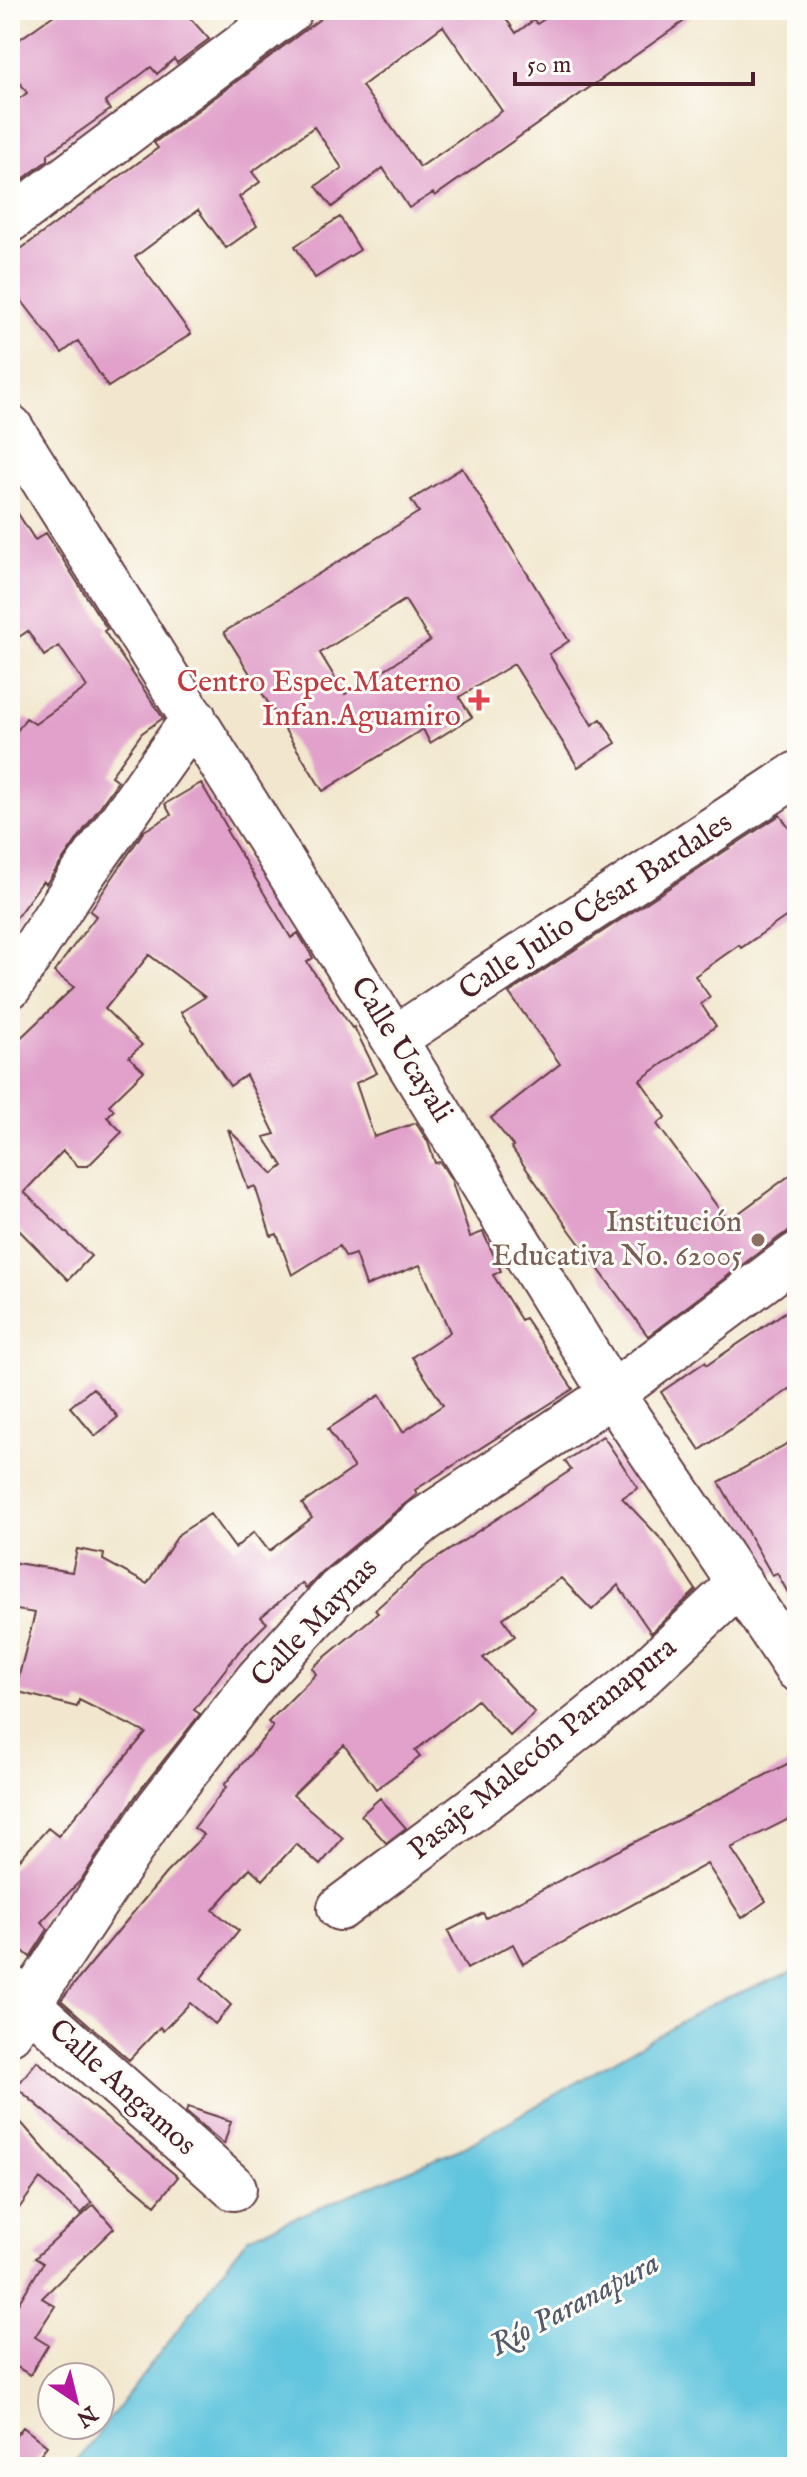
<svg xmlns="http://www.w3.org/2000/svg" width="807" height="2477" font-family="'IM FELL English',serif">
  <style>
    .water { fill: #61c5de; stroke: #567284; stroke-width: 2 }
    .building { fill: #e1a1cb; fill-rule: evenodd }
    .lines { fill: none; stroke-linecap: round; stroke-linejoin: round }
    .minor-casing { stroke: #633d43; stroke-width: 48 }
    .minor { stroke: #fff; stroke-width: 44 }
    .health-dot { fill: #e0444e; stroke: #fdfcf7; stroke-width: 3 }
    .education-dot { fill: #8d6e63; stroke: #fdfcf7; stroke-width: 3 }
    .labels { text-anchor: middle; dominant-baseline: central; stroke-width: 6; stroke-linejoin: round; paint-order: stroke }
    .health-label { font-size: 30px; fill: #be3a42; stroke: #fdfcf7; text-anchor: end }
    .street-label { font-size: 30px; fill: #4a1f2b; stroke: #fdfcf7 }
    .education-label { font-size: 30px; fill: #785e54; stroke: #fdfcf7; text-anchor: end }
    .water-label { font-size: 32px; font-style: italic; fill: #52596a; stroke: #fdfcf7 }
  </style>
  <rect width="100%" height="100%" fill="#fdfcf7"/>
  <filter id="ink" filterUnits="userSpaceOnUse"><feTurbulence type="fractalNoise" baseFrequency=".0125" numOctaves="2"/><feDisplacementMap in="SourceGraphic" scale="16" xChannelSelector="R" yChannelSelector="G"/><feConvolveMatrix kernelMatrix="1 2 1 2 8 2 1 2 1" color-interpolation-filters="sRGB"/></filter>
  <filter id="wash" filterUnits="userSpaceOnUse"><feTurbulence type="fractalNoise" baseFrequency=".006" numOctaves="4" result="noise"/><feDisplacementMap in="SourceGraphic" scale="32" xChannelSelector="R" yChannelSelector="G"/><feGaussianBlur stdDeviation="1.8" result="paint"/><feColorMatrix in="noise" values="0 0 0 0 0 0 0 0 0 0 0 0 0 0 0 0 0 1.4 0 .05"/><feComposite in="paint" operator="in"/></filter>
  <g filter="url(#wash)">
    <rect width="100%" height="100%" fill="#f2e7ce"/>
    <path class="water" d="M797,1970V2467H73L248,2237L465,2147L713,2003Z"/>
    <g id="blocks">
      <path class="building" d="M61,10H183L209,39L177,63L174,59L157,74L151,67L105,102L110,110L48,154V160L10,189V105L27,93L10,68V46Z
        M332,10H500L516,33L534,20L537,24L558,10H700L435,196L433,193L409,208L383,168L332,207L316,186L342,168L314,127L252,172L260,182L239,197L257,226L226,248L198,210L135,257L191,334L108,387L78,341L62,353L25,305L10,286V257L158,148L154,143ZM443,26L502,111L420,167L362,86Z
        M340,217L360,250L315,278L295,246Z
        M462,468L569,641L549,654L592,725L601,719L616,743L578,767L514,664L459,697L472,717L430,743L423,729L323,791L224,632L419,512L411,500ZM405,600L430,641L345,694L320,653Z
        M10,501L35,540L46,533L107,629L104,631L163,718L142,733L111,776L118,781L46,884L43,881L10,926V741L26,718L35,724L87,687L59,646L44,656L28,631L10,643Z
        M201,783L228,829L226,830L291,938L298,933L313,958L307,962L352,1028L354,1027L377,1073L356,1083L374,1137L416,1123L428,1142L435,1163L440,1162L451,1179L470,1237L483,1232L501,1271L493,1275L521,1320L525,1318L573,1389L415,1490L417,1494L322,1572L306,1589L302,1583L261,1617L267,1623L241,1649L194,1710L200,1714L137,1794L81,1880L41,1922L48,1929L30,1957L10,1940V1870L48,1828L58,1836L146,1733L79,1700L77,1707L15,1691L35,1613L10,1609V1562L72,1572L77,1549L104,1554L103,1560L147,1584L179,1534L210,1514L235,1548L254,1532L269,1551L312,1518L302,1504L354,1468L328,1429L380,1395L403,1432L443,1405L412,1357L450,1332L420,1265L366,1286L355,1254L346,1257L339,1246L292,1275L277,1234L271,1236L255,1186L248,1189L228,1129L273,1174L283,1166L264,1137L275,1134L246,1075L230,1086L181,1012L205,997L149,955L105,1009L142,1045L129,1057L144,1071L109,1105L114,1110L107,1117L122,1132L88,1166H78L63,1151L24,1192L91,1256L68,1280L10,1221V1048L74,987L54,972L96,916L90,911L144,831L171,815L165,804Z
        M780,815L797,840V909L741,948L739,945L695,976L710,997L701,1004L716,1026L640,1080L666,1117L657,1124L728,1221L797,1170V1227L782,1235L648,1336L568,1228L511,1147L513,1146L491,1118L560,1064L509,993Z
        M797,1304V1384L700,1450L661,1392L705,1362L707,1365Z
        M93,1388L118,1417L95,1436L70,1407Z
        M603,1436L638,1488L622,1498L664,1542L696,1590L651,1633L618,1585L592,1610L561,1578L503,1618L515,1636L483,1658L535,1713L510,1736L477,1700L415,1751L420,1757L376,1789L344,1745L293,1795L343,1838L320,1865L296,1844L263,1880L250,1868L213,1910L239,1931L201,1978L231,2005L215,2024L190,2003L163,2031L160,2027L129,2060L61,2000L166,1873L204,1835L194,1828L226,1787L224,1785L273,1727L268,1722L316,1674L312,1668L378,1613L375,1610L422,1568L571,1470L565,1461Z
        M797,1438V1609L777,1573L772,1575L719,1482Z
        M797,1759V1815L731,1848L766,1901L742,1918L707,1864L523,1964L513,1944L467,1969L448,1931L483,1913L486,1918Z
        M380,1798L406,1828L386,1843L361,1815Z
        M37,2061L178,2177L155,2205L16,2087Z
        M188,2107L231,2121L224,2144L186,2112Z
        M10,2110L92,2203L81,2214L40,2179L10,2221Z
        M94,2205L114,2228L42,2298L55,2306L35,2337L48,2345L30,2375L17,2367L10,2379V2321L14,2322L10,2317L43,2263L35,2258Z
        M23,2427L47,2446L30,2467H10V2443Z"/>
    </g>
  </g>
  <g filter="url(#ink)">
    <use href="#blocks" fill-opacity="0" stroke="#633d43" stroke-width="2"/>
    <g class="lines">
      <defs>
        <path id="minor" d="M10,220L290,10
          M10,427L394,1039L612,1394L797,1669
          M10,986L80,878L194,718
          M394,1039L797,774
          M340,1908L535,1762L635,1682L740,1583
          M10,1988L234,2188
          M10,2032L158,1808L258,1679L338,1591L424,1520L612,1394L797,1255"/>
      </defs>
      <use href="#minor" class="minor-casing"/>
      <use href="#minor" class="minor"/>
    </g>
  </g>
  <path class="health-dot" d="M475 688h8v8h8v8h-8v8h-8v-8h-8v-8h8z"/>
  <circle class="education-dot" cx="758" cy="1240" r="8"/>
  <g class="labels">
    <g class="health-label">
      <text x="461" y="683">Centro Espec.Materno<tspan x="461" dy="34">Infan.Aguamiro</tspan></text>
    </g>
    <g class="street-label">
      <text transform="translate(596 907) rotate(-33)">Calle Julio César Bardales</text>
      <text transform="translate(401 1050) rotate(58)">Calle Ucayali</text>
      <text transform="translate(315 1623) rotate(-46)">Calle Maynas</text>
      <text transform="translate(543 1749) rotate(-39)">Pasaje Malecón Paranapura</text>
      <text transform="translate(122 2088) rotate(42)">Calle Angamos</text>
    </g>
    <g class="education-label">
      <text x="742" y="1223">Institución<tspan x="742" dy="34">Educativa No. 62005</tspan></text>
    </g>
    <g class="water-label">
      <text transform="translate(575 2305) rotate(-28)">Río Paranapura</text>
    </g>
  </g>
  <rect width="807" height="2477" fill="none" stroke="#fdfcf7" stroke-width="40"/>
  <g transform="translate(76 2401) rotate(145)"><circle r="38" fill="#fdfcf7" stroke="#b5a4a5" stroke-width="2"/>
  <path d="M0-6L14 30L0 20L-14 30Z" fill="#b5179e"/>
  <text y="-12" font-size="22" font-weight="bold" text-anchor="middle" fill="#4a1f2b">N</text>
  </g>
  <path d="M515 72v12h238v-12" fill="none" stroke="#4a1f2b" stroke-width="4"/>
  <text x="527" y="72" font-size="24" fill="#4a1f2b" stroke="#fdfcf7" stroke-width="6" paint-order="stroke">50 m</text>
</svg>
